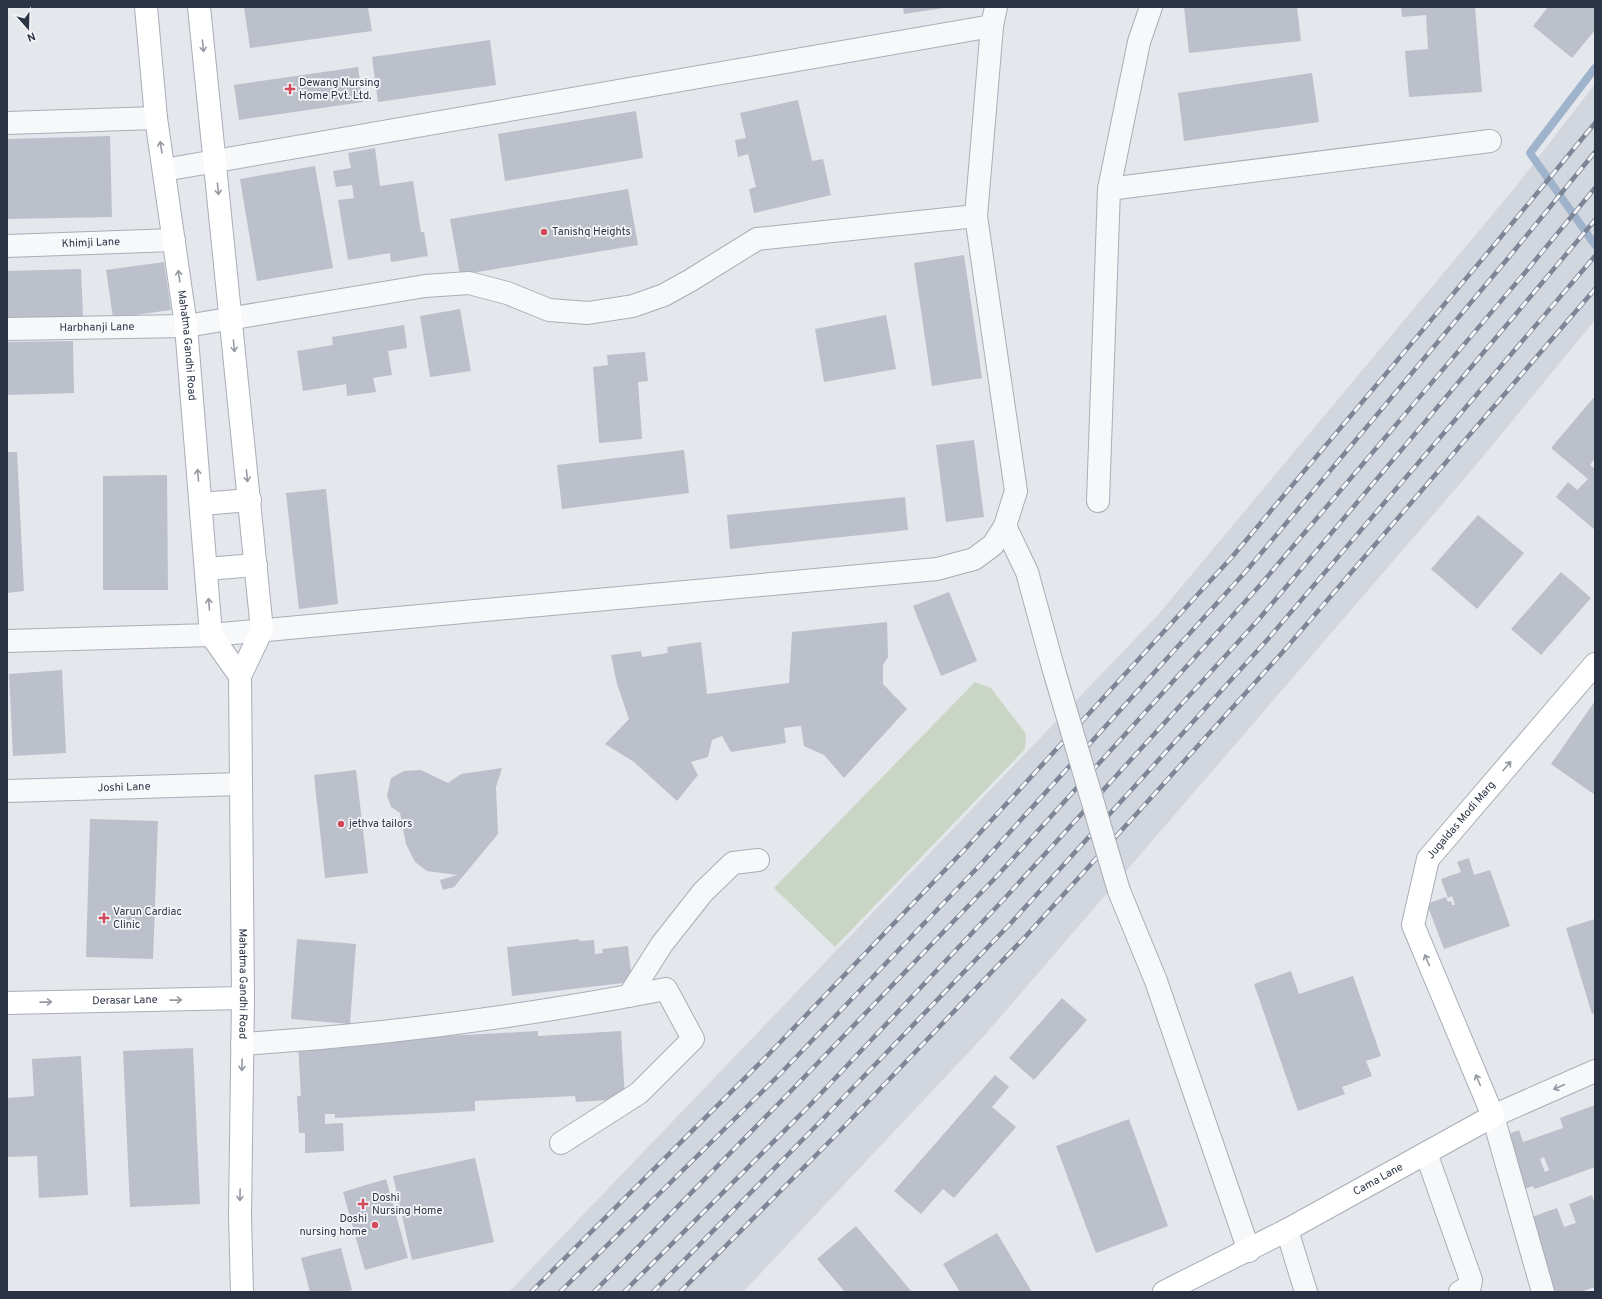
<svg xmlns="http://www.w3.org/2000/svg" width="1602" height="1299" font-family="Overpass,sans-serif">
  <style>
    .built { fill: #d2d6de }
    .green { fill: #c9d6c5 }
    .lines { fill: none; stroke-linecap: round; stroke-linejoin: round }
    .stream { stroke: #9fb4cc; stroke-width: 8 }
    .building { fill: #bbc0ca; fill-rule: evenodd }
    .street-casing { stroke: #a9aeb7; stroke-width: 24 }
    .secondary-casing { stroke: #a9aeb7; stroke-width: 24 }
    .street { stroke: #f7f8fa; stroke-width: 22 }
    .secondary { stroke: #fff; stroke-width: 22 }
    .rail-casing { stroke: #7d8696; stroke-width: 4.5 }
    .rail { stroke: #f4f6f9; stroke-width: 3; stroke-dasharray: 9; stroke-linecap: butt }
    .street-bridge-casing { stroke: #a9aeb7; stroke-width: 24; stroke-linecap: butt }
    .street-bridge { stroke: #f7f8fa; stroke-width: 22 }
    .oneway { stroke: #959aa2 }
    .oneway2 { stroke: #9196a0 }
    .poi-dot { fill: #d1495b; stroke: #f4f6f9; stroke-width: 1.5 }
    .labels { text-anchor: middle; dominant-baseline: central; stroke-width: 3.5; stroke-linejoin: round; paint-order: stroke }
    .poi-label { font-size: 11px; fill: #2b3445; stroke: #f4f6f9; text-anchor: start }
    .street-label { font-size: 11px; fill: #2b3445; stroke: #f4f6f9 }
  </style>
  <rect width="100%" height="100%" fill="#e4e7ec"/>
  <path class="built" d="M1595,84V320L1476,465L984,1036L743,1292H509L1158,615L1517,185Z"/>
  <path class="green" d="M975,682L991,688L1026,734L1025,749L835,947L774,888Z"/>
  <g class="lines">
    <path class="stream" d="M1595,68L1530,153L1595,245"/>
  </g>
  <path class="building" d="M244,7H368L372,31L250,48Z
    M903,7H944V8L904,14Z
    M1184,7H1297L1301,41L1189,53Z
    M1401,7H1475L1482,92L1409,97L1405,51L1428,49L1426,15L1402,17Z
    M1548,7H1595V30L1572,58L1533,26Z
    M490,40L496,85L378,102L372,57Z
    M358,67L363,102L239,120L234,85Z
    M1312,73L1319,122L1184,141L1178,93Z
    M798,100L812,161L823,159L831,195L754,213L749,189L756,187L748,154L738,157L735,140L746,138L740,113Z
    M636,111L643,158L505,181L498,134Z
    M110,136L112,217L7,219V139Z
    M375,148L380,186L413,181L421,232H424L428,256L391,262L390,253L348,260L338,200L354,198L352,185L336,187L333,171L351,168L348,153Z
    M315,166L333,268L257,281L240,179Z
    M628,189L638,245L460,275L450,219Z
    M964,255L982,378L932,386L914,263Z
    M164,262L171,310L113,318L106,270Z
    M81,269L83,316L7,319V271Z
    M460,309L471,371L430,377L420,316Z
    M886,315L896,369L824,382L815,329Z
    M404,325L407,348L388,351L392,375L373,378L376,392L347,396L346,384L303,391L297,351L333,345L332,337Z
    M73,341L74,393L7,395V342Z
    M645,352L648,381L638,382L642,439L599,443L593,367L608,365L607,355Z
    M1595,396V458L1590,465L1595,469V530L1556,497L1568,482L1577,490L1588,479L1551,448Z
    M974,440L984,517L946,522L936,445Z
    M684,450L689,493L562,509L557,465Z
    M7,452H17L24,591L7,593Z
    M167,475L168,590H103V476Z
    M326,489L338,604L299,609L286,493Z
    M905,497L908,530L730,549L727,515Z
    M1478,515L1524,553L1477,609L1431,569Z
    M1561,572L1591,598L1541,655L1511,629Z
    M949,592L977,661L941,676L913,606Z
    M887,622L888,657L883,665V684L907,709L844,778L824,755L804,746L801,726L784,728L786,743L731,752L722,736L712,740L708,757L691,762L698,775L677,801L634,762L605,744L629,719L617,684L611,655L641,651L642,657L668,653L667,647L701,642L707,694L789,683L792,632Z
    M62,670L66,753L13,756L9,674Z
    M1595,701V795L1551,764Z
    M502,768L496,787L498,834L454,887L443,890L440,880L458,875L427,871L415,862L406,844L400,813L391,807L387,796L391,778L404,771L421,770L448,783L461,774Z
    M356,770L368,873L325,878L314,775Z
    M90,819L158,821L153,959L86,957Z
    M1469,858L1474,875L1490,870L1510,926L1444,949L1427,904L1446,897L1448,902L1451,901L1452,905H1455L1452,896L1448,898L1441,879L1461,872L1457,862Z
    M1595,919V1013L1592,1014L1566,928Z
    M297,939L356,944L350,1024L291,1019Z
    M579,939V941L594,940L595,954L603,953L602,949L628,946L632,982L512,996L507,947Z
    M1291,971L1299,994L1353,976L1381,1056L1366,1061L1372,1076L1342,1087L1345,1094L1298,1111L1254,984Z
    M1062,998L1087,1020L1034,1080L1009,1058Z
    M538,1031V1036L621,1031L625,1099L576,1102L575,1096L475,1101V1111L335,1118V1114H325V1124L343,1123L344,1151L305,1153V1133H299L297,1096H301L298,1044Z
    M193,1048L200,1204L130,1207L123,1051Z
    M81,1056L88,1195L39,1198L37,1156L7,1157V1098L34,1096L32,1059Z
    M995,1075L1009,1087L992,1107L1016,1127L954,1198L943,1189L921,1214L894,1191Z
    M1595,1105V1167L1535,1189L1533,1186L1514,1193L1494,1140L1519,1130L1523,1142L1563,1128L1560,1118ZM1544,1157L1549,1170L1545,1172L1540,1159Z
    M1129,1119L1168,1226L1096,1253L1056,1146Z
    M475,1158L494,1242L412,1260L393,1176Z
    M386,1179L408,1258L365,1270L343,1192Z
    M1592,1195L1595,1205V1287L1580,1292H1552L1526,1219L1557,1208L1564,1227L1576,1223L1569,1204Z
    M856,1226L912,1292H845L817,1259Z
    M997,1233L1032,1292H960L943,1264Z
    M341,1248L352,1290L346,1292H310L301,1258Z"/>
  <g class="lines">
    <defs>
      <g id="street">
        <path d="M7,123L156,118"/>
        <path d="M164,170L992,26"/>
        <path d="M1109,189L1490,141"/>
        <path id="s1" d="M7,246L174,240"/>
        <path id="s2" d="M7,329L186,326L425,286L469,283L507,293L549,310L588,313L633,306L664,295L691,280L757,239L976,216"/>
        <path d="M1098,501L1109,189L1139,42L1151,7"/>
        <path d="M1005,526L1027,572L1053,667"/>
        <path d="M7,641L211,635L937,569L974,559L993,545L1005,526L1016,491L976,216L992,26L996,7"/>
        <path id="s3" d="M7,791L241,784"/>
        <path d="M1119,891L1156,981L1249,1251"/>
        <path d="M629,996L662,944L703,892L733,863L758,860"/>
        <path d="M242,1044C385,1035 526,1016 666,989L693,1039L639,1093L561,1143"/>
        <path d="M1426,1153L1471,1280L1470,1286L1460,1292"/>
        <path d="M1287,1230L1306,1292"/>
        <path d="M1543,1292L1493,1116L1595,1071"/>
      </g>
      <g id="secondary">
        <path id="s4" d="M146,7L156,118L186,326L211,635L240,676"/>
        <path id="s5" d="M199,7L262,630L240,676L243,998L240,1216L242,1292"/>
        <path d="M201,504L250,500"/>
        <path d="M206,569L256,565"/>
        <path id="s6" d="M7,1003L243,998"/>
        <path id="s7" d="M1164,1292L1287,1230L1493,1116L1413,925L1428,859L1595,664"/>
      </g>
    </defs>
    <use href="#street" class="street-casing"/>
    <use href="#secondary" class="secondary-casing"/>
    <use href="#street" class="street"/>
    <use href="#secondary" class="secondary"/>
    <defs>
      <path id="rail" d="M531,1292L767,1056L967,847L1232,557L1495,244L1595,123
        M560,1292L780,1074L980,865L1247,570L1509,257L1595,152
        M594,1292L789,1093L998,875L1262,583L1528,269L1595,188
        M624,1292L810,1105L1005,898L1259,619L1595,220
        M653,1292L820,1122L1011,923L1268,639L1595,256
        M680,1292L836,1135L1026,936L1281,654L1595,289"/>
    </defs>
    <use href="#rail" class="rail-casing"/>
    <use href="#rail" class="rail"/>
    <defs>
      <path id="street-bridge" d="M1053,667L1119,891"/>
    </defs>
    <use href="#street-bridge" class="street-bridge-casing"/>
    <use href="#street-bridge" class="street-bridge"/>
  </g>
  <defs><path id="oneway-shaft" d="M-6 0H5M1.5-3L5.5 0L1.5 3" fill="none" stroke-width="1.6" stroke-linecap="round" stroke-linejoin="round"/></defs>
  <g class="oneway">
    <use href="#oneway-shaft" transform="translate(203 46) rotate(84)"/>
    <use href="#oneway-shaft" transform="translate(161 147) rotate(-99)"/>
    <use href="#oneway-shaft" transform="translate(218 189) rotate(84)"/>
    <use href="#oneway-shaft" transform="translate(179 276) rotate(-98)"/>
    <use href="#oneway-shaft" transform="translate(234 346) rotate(84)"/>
    <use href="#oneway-shaft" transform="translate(198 475) rotate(-95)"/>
    <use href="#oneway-shaft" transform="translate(247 476) rotate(84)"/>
    <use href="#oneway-shaft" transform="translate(209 604) rotate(-95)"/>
    <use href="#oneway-shaft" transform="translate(1507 766) rotate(-49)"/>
    <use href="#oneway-shaft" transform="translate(1427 960) rotate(-113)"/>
    <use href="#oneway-shaft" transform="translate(176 1000) rotate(-1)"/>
    <use href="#oneway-shaft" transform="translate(46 1002) rotate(-1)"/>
    <use href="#oneway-shaft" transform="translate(242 1065) rotate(91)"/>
    <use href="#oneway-shaft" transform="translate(1478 1080) rotate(-113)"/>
    <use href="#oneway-shaft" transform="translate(240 1195) rotate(91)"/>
  </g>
  <use class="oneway2" href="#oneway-shaft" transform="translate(1559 1087) rotate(156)"/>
  <g class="poi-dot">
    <path d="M288 83h4v4h4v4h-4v4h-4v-4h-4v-4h4z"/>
    <circle cx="544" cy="232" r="4"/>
    <circle cx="341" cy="824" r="4"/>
    <path d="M102 912h4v4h4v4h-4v4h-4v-4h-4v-4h4z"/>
    <path d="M361 1198h4v4h4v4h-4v4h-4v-4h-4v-4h4z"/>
    <circle cx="375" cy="1225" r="4"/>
  </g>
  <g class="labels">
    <g class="poi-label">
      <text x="299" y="83">Dewang Nursing<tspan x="299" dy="13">Home Pvt. Ltd.</tspan></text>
      <text x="552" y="232">Tanishq Heights</text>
      <text x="349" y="824">jethva tailors</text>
      <text x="113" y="912">Varun Cardiac<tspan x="113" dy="13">Clinic</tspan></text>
      <text x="372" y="1198">Doshi<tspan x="372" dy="13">Nursing Home</tspan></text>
      <text x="367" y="1219" text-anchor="end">Doshi<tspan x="367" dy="13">nursing home</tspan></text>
    </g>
    <g class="street-label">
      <text stroke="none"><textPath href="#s1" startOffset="84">Khimji Lane</textPath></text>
      <text stroke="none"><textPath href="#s2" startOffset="90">Harbhanji Lane</textPath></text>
      <text stroke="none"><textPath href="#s4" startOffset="341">Mahatma Gandhi Road</textPath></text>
      <text stroke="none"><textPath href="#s3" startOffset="117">Joshi Lane</textPath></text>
      <text stroke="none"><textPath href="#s7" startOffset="699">Jugaldas Modi Marg</textPath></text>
      <text stroke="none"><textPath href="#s5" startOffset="985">Mahatma Gandhi Road</textPath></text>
      <text stroke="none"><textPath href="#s6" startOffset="118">Derasar Lane</textPath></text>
      <text stroke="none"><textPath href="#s7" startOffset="242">Cama Lane</textPath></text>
    </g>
  </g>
  <rect width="1602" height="1299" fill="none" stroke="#2b3445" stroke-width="16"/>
  <g transform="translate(28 28) rotate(160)" stroke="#f4f6f9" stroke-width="3" paint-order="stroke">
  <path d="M0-3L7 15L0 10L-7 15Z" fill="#2b3445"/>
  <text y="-6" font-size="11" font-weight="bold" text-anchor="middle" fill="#2b3445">N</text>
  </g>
</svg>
